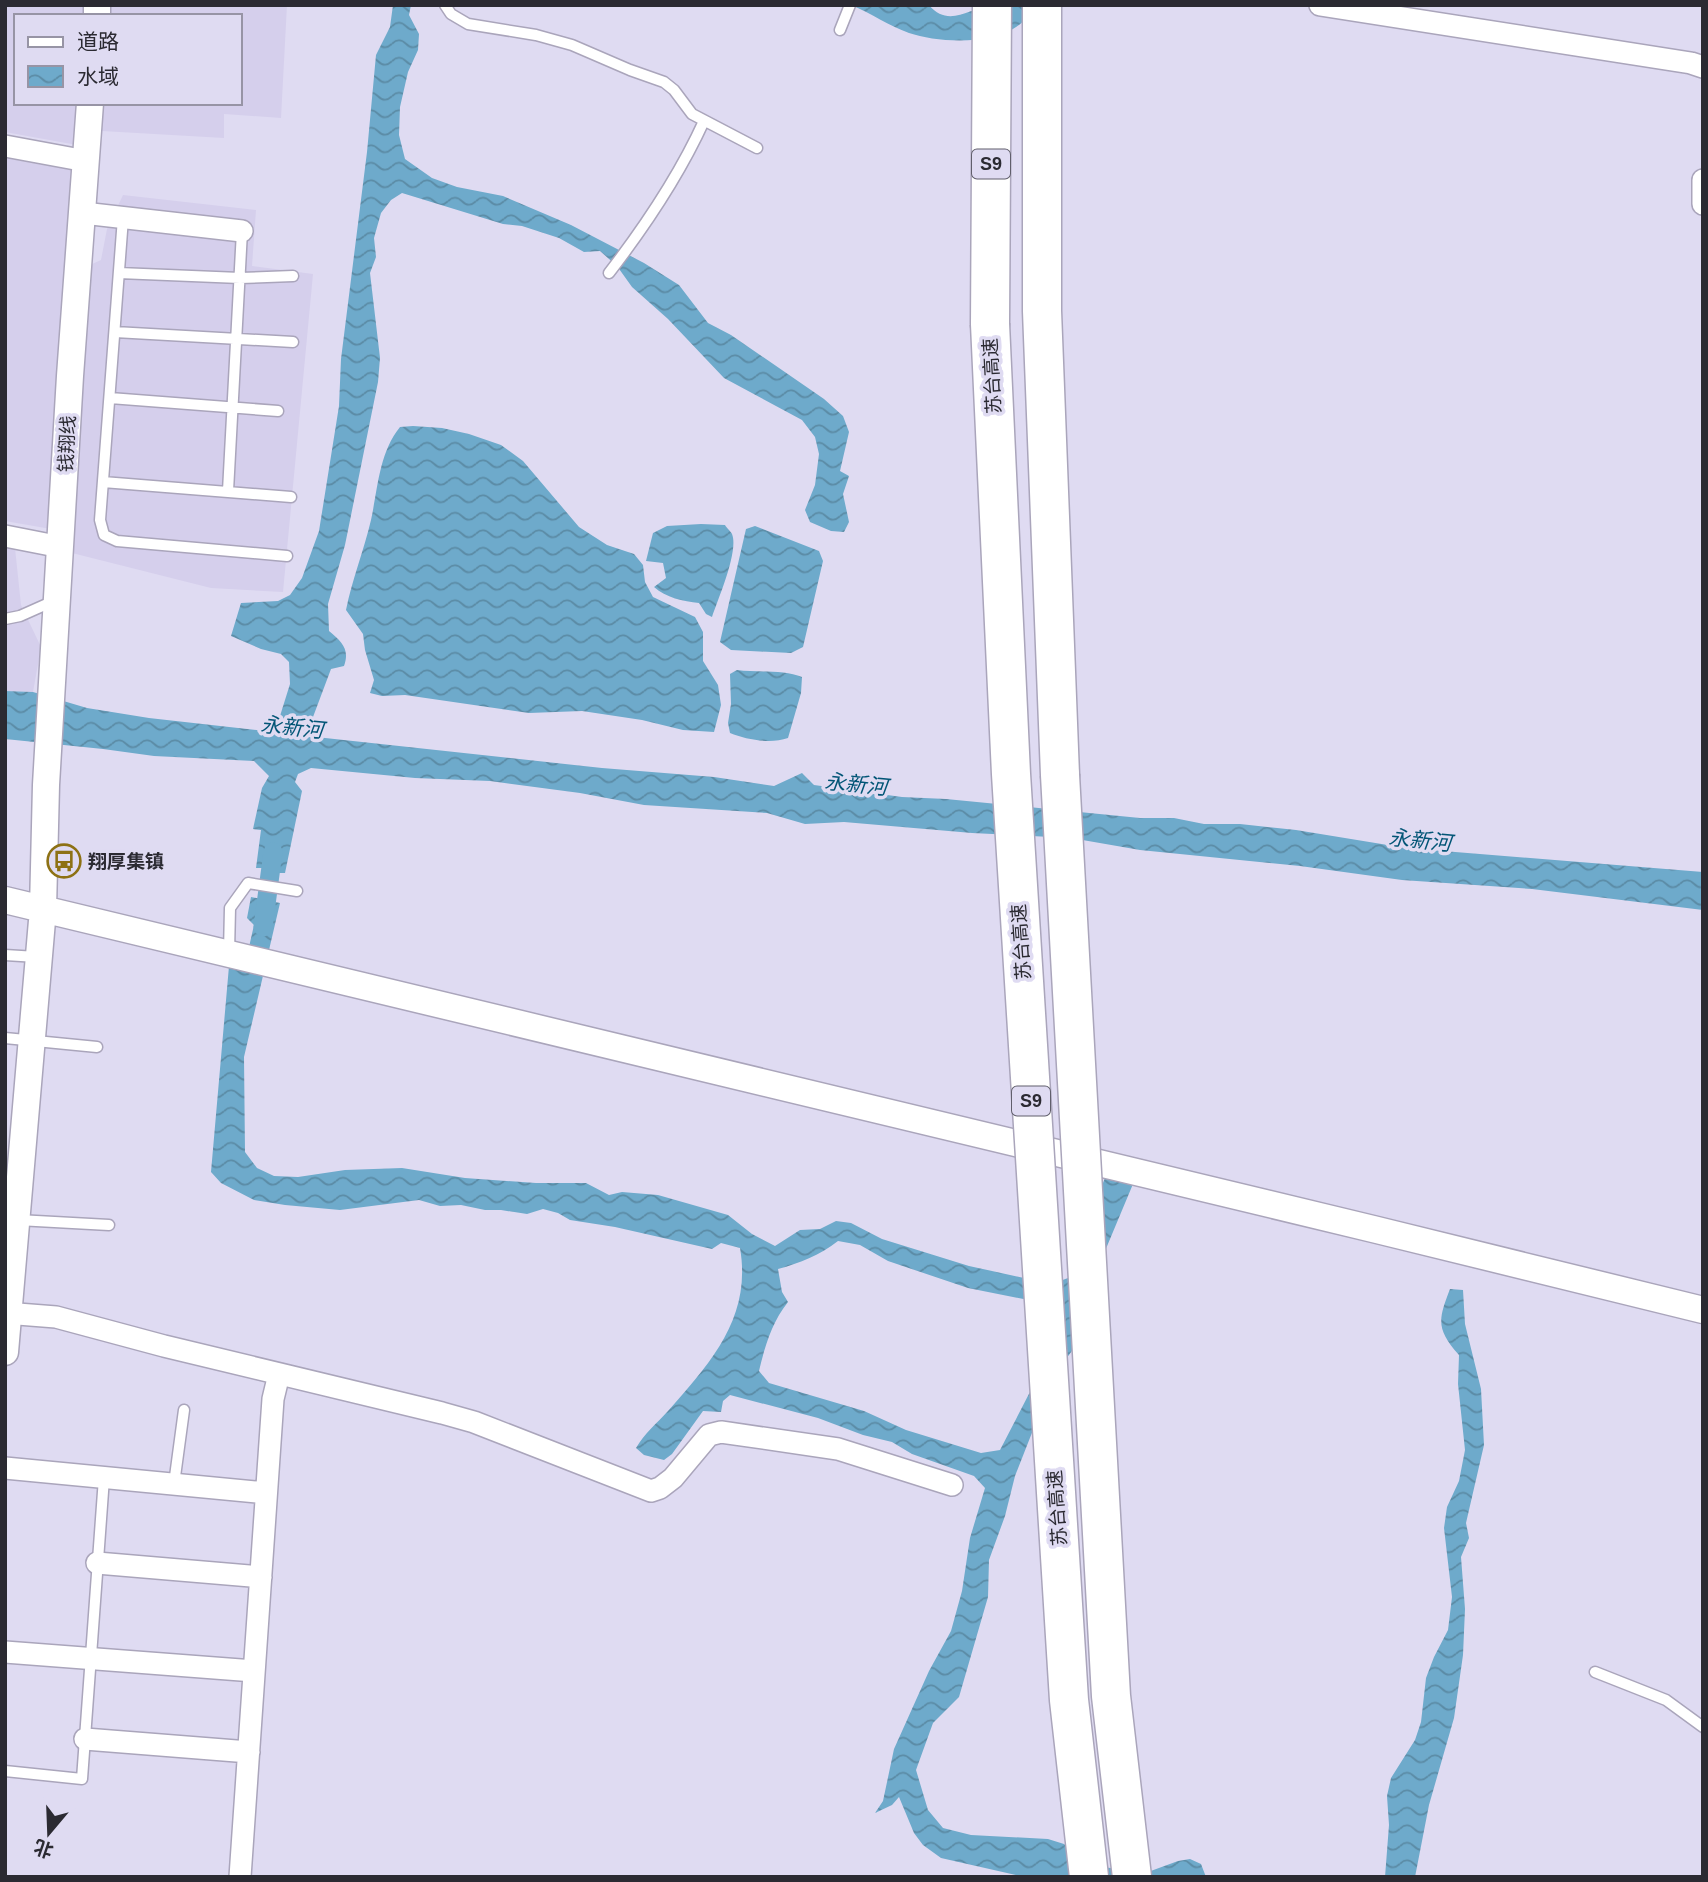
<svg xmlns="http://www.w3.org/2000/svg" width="1708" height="1882" font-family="Helvetica,'Noto Sans SC',sans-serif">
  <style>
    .built { fill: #d5cfec }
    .water { fill: url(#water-waves); fill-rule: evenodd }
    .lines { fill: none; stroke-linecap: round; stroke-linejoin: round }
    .canal { stroke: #6eaacb; stroke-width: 19 }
    .service-casing { stroke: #aaa5bb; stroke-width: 13 }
    .minor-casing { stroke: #aaa5bb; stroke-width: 24 }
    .tertiary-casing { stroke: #aaa5bb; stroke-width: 29 }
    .motorway-casing { stroke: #aaa5bb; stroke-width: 41 }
    .service { stroke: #fff; stroke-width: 10 }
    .minor { stroke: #fff; stroke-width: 21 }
    .tertiary { stroke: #fff; stroke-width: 26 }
    .motorway { stroke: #fff; stroke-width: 38 }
    .motorway-bridge-casing { stroke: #aaa5bb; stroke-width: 41; stroke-linecap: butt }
    .motorway-bridge { stroke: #fff; stroke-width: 38 }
    .labels { text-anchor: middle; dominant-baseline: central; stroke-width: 7; stroke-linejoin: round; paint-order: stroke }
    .shield { fill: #dfdbf2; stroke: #615f6c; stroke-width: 2 }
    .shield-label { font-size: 18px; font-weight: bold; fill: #2b2a32 }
    .street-label { font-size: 19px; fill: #2b2a32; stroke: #dfdbf2 }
    .poi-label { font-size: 19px; font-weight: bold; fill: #2b2a32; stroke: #dfdbf2; text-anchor: start }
    .water-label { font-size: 21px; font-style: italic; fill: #025576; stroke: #dfdbf2 }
  </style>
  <defs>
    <pattern id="water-waves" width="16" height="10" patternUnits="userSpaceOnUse" patternTransform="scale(1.75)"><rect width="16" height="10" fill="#6eaacb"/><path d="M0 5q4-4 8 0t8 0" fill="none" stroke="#5b8ba5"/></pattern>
  </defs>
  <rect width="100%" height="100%" fill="#dfdbf2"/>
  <path class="built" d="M5,5H86L85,16H16V103H80L77,145L5,132Z
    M109,5H287L281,118L224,114V138L102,131L103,103H240V16H109Z
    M5,158L71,170L51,529L5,521Z
    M123,195L256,210L252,266L313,274L283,592L211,588L72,553L90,265L101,260L107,229Z
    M5,546L15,548L21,605L41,647L33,692L5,691Z"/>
  <path class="water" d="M393,5H411L409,15L419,34L418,50L408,72L400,107L399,135L405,159L432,178L457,187L503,196L571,225L644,263L679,285L708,323L731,335L824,399L843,416L849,432L840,471L849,476L843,494L849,522L844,532L831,531L810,522L805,510L815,485L819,454L815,437L802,420L724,378L668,319L632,287L617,266L600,251L584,252L559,238L522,226L503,224L402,193L391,200L381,213L374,238L376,257L370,273L380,358L378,382L345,545L328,604L329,631C342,642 350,649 344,666L331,669L310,725L316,737L602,768L714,777L774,786L802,773L814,785L902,797L946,799L1140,818H1174L1204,824H1240L1296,830L1406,848L1703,872V910L1532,889L1402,880L1300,866L1140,850L1071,838L972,833L844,822L805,824L767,813L644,805L580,793L490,781L415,778L311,768L298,774L295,782L302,791L285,873H274L271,879L264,876V868H256L261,830L253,829L262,788L269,776L254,761L154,756L103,749L5,739V691L33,692L87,708L149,718L275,732L290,684L289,662L281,654L261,649L231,636L241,603L278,601L290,595L302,578L319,531L339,406L341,359L367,152L376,55L390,27Z
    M851,5H929C948,28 969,9 990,5C1004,3 1020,5 1034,5C1019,47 945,45 909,33C889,26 871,13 851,5Z
    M413,426L442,428L469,434L501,445L523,461L579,527L607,545L634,554L643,565L645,582L653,597L695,617L703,632V661L718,685L721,705L714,732L683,730L642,720L582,711L529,713L405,695L382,696L370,693L374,680L365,650L363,634L346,610C352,580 364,550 371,520C378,488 379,453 400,427Z
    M701,524L725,525C726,527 731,532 732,534C739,551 718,599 712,617L706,614L699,603C683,601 666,598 654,587L666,578L663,563L646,561L653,533L667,526Z
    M755,526L819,551L823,561L803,647L791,653L731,650L720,642L746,529Z
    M737,670C757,673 784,669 802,677L801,693L788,738C771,744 747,740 730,733L728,723L731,704L730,674Z
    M251,897L280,903L244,1057L245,1152L257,1168L274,1176L298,1177L345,1170L402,1168L465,1178L536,1183H586L609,1195L622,1192L658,1195L728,1215L752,1234L775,1246L800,1230L820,1229L836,1221L851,1223L882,1239L969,1266L1052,1284L1068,1278L1080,1240L1105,1178L1133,1184L1105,1251L1077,1344L1055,1374L1015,1476L1005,1516L989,1560L988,1597L959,1697L933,1723L916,1770L928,1810L943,1828L971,1835L1048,1839L1064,1844L1081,1859L1101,1867L1148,1872L1178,1861L1190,1859L1201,1864L1206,1877H1025L941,1858L923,1845L914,1833L899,1797L892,1805L875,1813L883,1801L894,1749L929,1671L951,1631L962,1591L970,1538L985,1488L974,1476L912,1454L892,1442L863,1435L818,1418L730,1395L723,1401L721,1412L703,1411L672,1454L664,1460L644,1455L636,1448C644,1434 657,1423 668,1411C711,1362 752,1317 740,1248L721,1243L712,1249L615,1227L570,1220L558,1213L543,1209L527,1214L501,1210H485L461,1205L440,1206L419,1200L340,1210L285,1205L254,1200L221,1183L211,1172L229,966L249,947L254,925L247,918ZM838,1241L860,1245L888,1261L968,1288L1063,1307L1032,1388L1000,1450L981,1453L906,1430L864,1411L769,1383L759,1371C765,1346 772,1322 788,1302L782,1292L778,1269C800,1263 820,1255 838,1241Z
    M1450,1289L1463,1290L1465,1324L1481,1389L1484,1445L1466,1523L1469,1538L1461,1557L1465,1609L1463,1655L1454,1718L1429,1805L1415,1877H1385L1389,1825L1387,1796L1391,1778L1415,1740L1421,1722L1426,1678L1434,1657L1448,1630L1452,1597L1444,1528L1447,1507L1459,1481L1465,1450L1458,1384L1459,1355C1436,1329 1438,1320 1450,1289Z"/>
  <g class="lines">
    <path class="canal" d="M263,927L273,852"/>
    <defs>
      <path id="service" d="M445,5L451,14L468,24L536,35L572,45L630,70L664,82L674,90L692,114L757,148
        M840,30L850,5
        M123,218L100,520L104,535L117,541L287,556
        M119,273L240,278L293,276
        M609,273C646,225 679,176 704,121
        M115,332L293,342
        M110,398L278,411
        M103,482L291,497
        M228,491L242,231
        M5,619L20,616L56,600
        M229,952L230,908L248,883L297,891
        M5,955L37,957
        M5,1038L97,1047
        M18,1220L109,1225
        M174,1484L184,1410
        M1595,1672L1666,1700L1703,1727
        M5,1771L82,1779L104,1478"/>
      <path id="minor" d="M1320,5L1691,63L1703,67
        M5,146L86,161
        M1703,180V204
        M83,213L242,231
        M5,536L61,547
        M5,1313L56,1317L164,1346L442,1413L474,1422L651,1491L660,1488L673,1478L709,1435L721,1432L838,1449L952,1485
        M5,1468L266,1493
        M97,1563L261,1577
        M5,1652L254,1671
        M85,1739L249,1752
        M240,1877L273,1399L279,1374"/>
      <path id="tertiary" d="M97,16V5
        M5,900L1373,1229L1703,1310
        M5,1352L43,909L46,785L70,376L90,103"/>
      <path id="motorway" d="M1042,5V311L1060,775
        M990,324L992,5"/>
    </defs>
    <use href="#service" class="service-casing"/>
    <use href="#minor" class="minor-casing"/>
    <use href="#tertiary" class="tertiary-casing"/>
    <use href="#motorway" class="motorway-casing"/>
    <use href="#service" class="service"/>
    <use href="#minor" class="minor"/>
    <use href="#tertiary" class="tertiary"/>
    <use href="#motorway" class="motorway"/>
    <defs>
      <path id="motorway-bridge" d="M990,324L1011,774L1069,1700L1089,1877
        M1060,775L1111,1696L1132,1877"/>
    </defs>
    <use href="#motorway-bridge" class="motorway-bridge-casing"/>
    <use href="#motorway-bridge" class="motorway-bridge"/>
  </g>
  <defs>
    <symbol id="bus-ring" viewBox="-11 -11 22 22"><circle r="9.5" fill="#dfdbf2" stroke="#8d7114" stroke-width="1.5"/><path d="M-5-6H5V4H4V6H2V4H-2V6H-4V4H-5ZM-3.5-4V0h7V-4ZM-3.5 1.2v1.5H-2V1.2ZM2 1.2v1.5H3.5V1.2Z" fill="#8d7114"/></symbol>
  </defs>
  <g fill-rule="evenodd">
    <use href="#bus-ring" x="45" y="842" width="38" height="38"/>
  </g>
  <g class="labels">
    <g class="shield">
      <rect x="972" y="149.5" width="38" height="29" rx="5"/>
      <rect x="1012" y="1086.5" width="38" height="29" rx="5"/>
    </g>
    <g class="shield-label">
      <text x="991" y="164">S9</text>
      <text x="1031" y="1101">S9</text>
    </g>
    <g class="street-label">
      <text transform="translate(992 376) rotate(-93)">苏台高速</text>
      <text transform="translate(67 444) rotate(-87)">钱翔线</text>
      <text transform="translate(1021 942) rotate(-94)">苏台高速</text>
      <text transform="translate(1057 1508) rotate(-94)">苏台高速</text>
    </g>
    <g class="poi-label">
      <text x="88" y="861">翔厚集镇</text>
    </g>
    <g class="water-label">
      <text transform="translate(292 727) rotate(6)">永新河</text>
      <text transform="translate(856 784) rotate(6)">永新河</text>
      <text transform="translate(1420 840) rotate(6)">永新河</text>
    </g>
  </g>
  <rect width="1708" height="1882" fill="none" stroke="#2b2a32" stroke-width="14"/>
  <rect x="14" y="14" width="228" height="91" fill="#dfdbf2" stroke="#9794a5" stroke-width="2"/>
  <rect x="28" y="37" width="35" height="10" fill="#ffffff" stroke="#9794a5" stroke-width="2"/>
  <text x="77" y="49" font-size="21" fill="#2b2a32">道路</text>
  <rect x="28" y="66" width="35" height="21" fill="url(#water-waves)" stroke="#9794a5" stroke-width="2"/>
  <text x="77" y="84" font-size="21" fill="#2b2a32">水域</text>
  <g transform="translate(49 1833) rotate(199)" stroke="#dfdbf2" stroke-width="5" paint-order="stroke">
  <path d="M0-5L12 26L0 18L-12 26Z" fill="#2b2a32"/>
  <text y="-10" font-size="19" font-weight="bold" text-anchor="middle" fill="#2b2a32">北</text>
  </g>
</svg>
